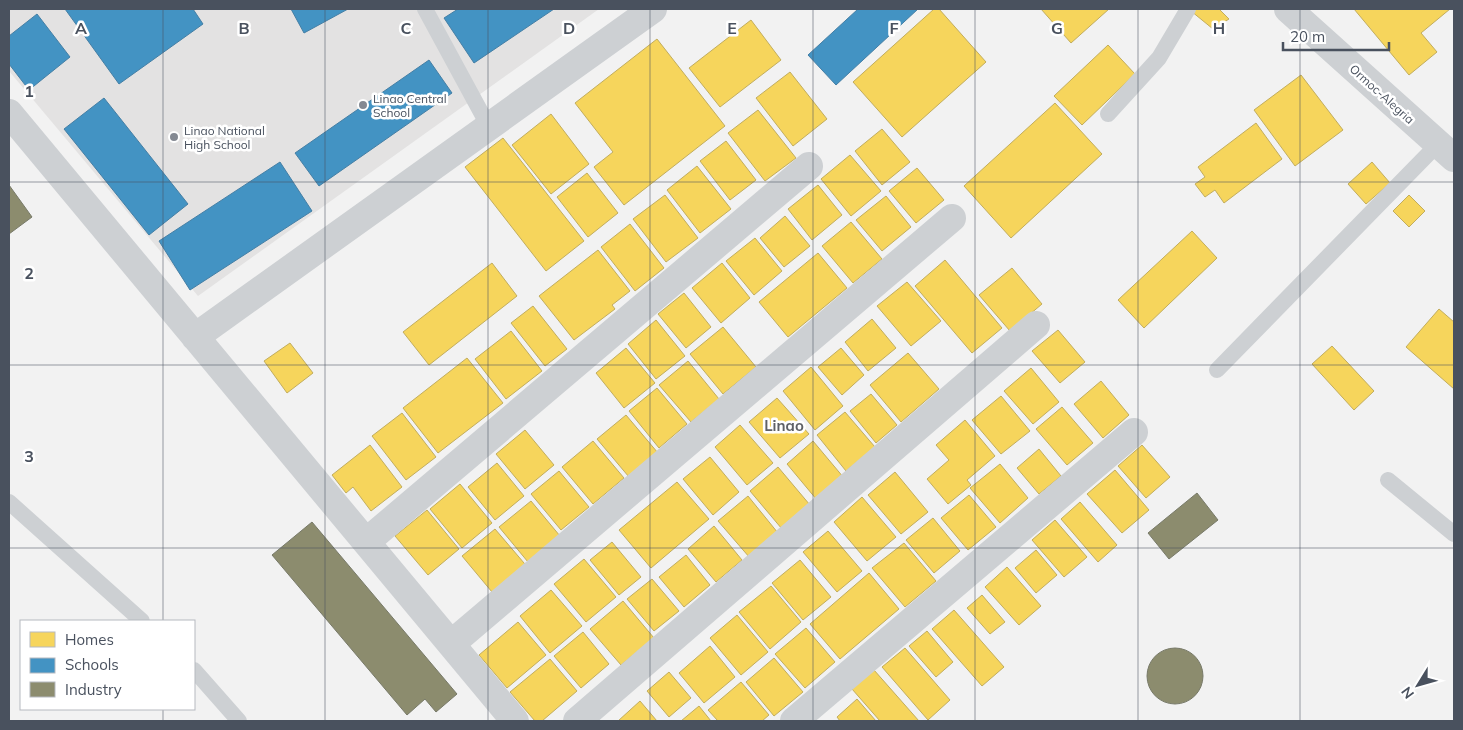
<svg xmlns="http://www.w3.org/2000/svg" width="1463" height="730" font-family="Mulish,sans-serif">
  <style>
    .education { fill: #e3e2e2 }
    .homes { fill: #f6d55c; stroke: #c2ad5d }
    .schools { fill: #4393c3; stroke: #457fa5 }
    .industry { fill: #8c8c6e; stroke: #787a69 }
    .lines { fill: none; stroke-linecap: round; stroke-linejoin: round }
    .service { stroke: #cdd0d3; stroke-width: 16 }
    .minor { stroke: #cdd0d3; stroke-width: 28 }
    .tertiary { stroke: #cdd0d3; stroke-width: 28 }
    .grid { fill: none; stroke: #49515e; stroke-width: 1; stroke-opacity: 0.55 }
    .poi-dot { fill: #848992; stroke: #fff; stroke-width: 2 }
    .labels { text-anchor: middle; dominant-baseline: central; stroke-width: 5; stroke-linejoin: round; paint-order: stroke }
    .street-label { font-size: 12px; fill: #49515e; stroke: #fff }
    .poi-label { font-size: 12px; fill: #49515e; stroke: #fff; text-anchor: start }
    .quarter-label { font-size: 15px; font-weight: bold; fill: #5e6066; stroke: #fff }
    .grid-label { font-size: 16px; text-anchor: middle; font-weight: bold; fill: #49515e; stroke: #fff; stroke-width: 5; stroke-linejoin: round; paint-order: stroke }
  </style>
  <rect width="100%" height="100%" fill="#f2f2f2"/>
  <path class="education" d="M9,9H599L198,296L9,71Z"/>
  <path class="homes" d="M934,9H939L986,62L902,137L853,82Z
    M1041,9H1109L1071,43Z
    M1193,9H1219L1229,19L1213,29L1191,11Z
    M1354,9H1450L1421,33L1437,52L1409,75Z
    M751,20L781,60L720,107L689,68Z
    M657,39L725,126L624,205L594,167L613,152L575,103Z
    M1108,45L1135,74L1082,125L1054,96Z
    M790,72L827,119L793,146L756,98Z
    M1301,75L1343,130L1295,166L1254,110Z
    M1055,103L1102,154L1011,238L964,186Z
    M758,110L796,158L765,181L728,133Z
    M551,114L589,164L551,194L512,145Z
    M1256,123L1282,159L1224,203L1215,190L1205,197L1195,184L1205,177L1198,167Z
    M882,129L910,162L882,185L855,151Z
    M503,138L584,241L546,271L465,167Z
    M726,141L756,180L730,200L700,161Z
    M850,155L881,191L851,216L821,179Z
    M1372,162L1390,183L1366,204L1348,184Z
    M697,166L731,209L700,233L667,190Z
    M917,168L944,200L916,223L889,191Z
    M587,173L618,213L588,237L557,197Z
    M818,185L842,215L812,240L788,209Z
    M665,195L698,238L666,262L633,219Z
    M1409,195L1425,211L1409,227L1393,211Z
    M886,196L911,227L882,251L856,220Z
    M785,216L810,246L784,267L760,238Z
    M851,222L882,259L853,283L822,246Z
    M630,224L664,268L635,291L601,247Z
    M1192,231L1217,258L1144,328L1118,300Z
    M755,238L782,271L754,295L726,261Z
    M598,250L630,291L612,305L615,309L574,340L539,296Z
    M818,253L847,288L788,337L759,302Z
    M945,260L1002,328L972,353L915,286Z
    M492,263L517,296L429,365L403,332Z
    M722,263L750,298L721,323L692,288Z
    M1012,268L1042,304L1010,331L979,295Z
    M907,282L941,321L911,346L877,306Z
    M684,293L711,327L686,348L658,314Z
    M533,306L567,349L545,366L511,323Z
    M1439,309L1454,322V389L1406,347Z
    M872,319L896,348L868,371L845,342Z
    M656,320L685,356L656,379L628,344Z
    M723,327L756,367L723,394L690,354Z
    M1058,330L1085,362L1060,383L1032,351Z
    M511,331L542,371L506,399L475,359Z
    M290,343L313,373L287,393L264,361Z
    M1332,346L1374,391L1354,410L1312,364Z
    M626,348L655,383L624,408L596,373Z
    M841,348L864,375L842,395L818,367Z
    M908,353L939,389L901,422L870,385Z
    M467,358L503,403L438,453L403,408Z
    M688,361L719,399L691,422L659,385Z
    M811,367L843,406L815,430L783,391Z
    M1031,368L1059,402L1033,424L1004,391Z
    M1101,381L1129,415L1103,438L1074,404Z
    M657,388L687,424L659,448L629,411Z
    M871,394L897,425L876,443L850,411Z
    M1001,396L1030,431L1001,454L972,420Z
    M777,398L809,434L780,458L749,422Z
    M1062,407L1093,443L1067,465L1036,429Z
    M845,412L875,447L846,471L817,435Z
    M402,413L436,457L406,480L372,436Z
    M626,415L658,453L629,477L597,439Z
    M965,420L995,456L967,480L971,485L948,504L927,479L949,460L936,445Z
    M740,425L773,463L747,485L715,447Z
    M525,430L554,465L525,489L496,454Z
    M593,441L624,478L593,504L562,467Z
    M813,441L844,478L817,500L787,464Z
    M370,445L402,487L371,511L353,487L346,493L332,475Z
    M1142,445L1170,477L1146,498L1118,466Z
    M1039,449L1061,476L1039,494L1017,468Z
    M710,457L739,492L713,515L683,479Z
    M497,463L524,496L495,520L468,487Z
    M1000,464L1028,498L1000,523L970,488Z
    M778,467L810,505L782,529L750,491Z
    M1115,470L1149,510L1122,533L1087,494Z
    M559,471L589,507L561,530L531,494Z
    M895,472L928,512L901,534L868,495Z
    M677,482L709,519L651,568L619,530Z
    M460,484L492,523L462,548L430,509Z
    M969,495L996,527L968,550L941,518Z
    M748,496L778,533L750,558L718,521Z
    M862,497L896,537L867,561L834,522Z
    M531,501L560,536L528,562L499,527Z
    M1080,502L1117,545L1098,562L1061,519Z
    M427,510L459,549L428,575L395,536Z
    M933,518L960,551L934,573L906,540Z
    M1055,520L1087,557L1064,577L1032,540Z
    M714,526L742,560L716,582L688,549Z
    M495,529L530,570L497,598L462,556Z
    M828,531L862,571L837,592L803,552Z
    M612,542L641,577L619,595L590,560Z
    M904,543L936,581L905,607L872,568Z
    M1036,550L1057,575L1036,593L1015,568Z
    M686,555L710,585L684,607L659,577Z
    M584,559L616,597L586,622L554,584Z
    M800,560L831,597L803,620L772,583Z
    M1007,567L1041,606L1019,625L985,587Z
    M869,573L899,609L840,659L810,624Z
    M652,579L679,611L654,631L627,599Z
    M771,586L801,622L770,649L739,612Z
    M551,590L582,626L550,653L520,616Z
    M982,595L1005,622L990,634L967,608Z
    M623,601L654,638L621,665L590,629Z
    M954,610L1004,667L982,686L932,629Z
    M737,615L768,652L741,675L710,638Z
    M518,622L546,655L507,688L479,655Z
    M806,628L835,662L805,688L775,654Z
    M927,631L953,662L936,677L909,646Z
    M583,632L609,664L581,688L554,656Z
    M710,646L735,677L704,703L679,673Z
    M905,648L950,700L928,720L882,667Z
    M774,658L803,692L774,716L746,682Z
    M550,659L577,691L542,721H535L510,692Z
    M874,670L919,721H880L852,689Z
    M669,672L691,698L669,717L647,691Z
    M741,682L769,715L762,721H718L708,710Z
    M857,699L876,721H840L837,717Z
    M640,701L657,721H618Z
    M699,706L711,721H681Z"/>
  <path class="schools" d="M65,9H193L203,24L119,84Z
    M291,9H348L304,33Z
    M458,9H554L474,63L444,18Z
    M858,9H918L836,85L808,55Z
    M37,14L70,57L29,90L9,64V36Z
    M429,60L452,93L319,186L295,153Z
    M104,98L188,204L149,235L64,129Z
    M280,162L312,211L190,290L159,241Z"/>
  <path class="industry" d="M9,185L32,217L9,234Z
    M1197,493L1218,520L1169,559L1148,533Z
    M312,522L457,694L436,712L425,699L407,715L272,555Z
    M1147 676a28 28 0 1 1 56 0a28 28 0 1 1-56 0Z"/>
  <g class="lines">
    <path class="service" d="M425,9L489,127
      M1108,114L1159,58L1188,9
      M1217,370L1438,144
      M1388,480L1454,534
      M9,502L142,621
      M194,670L239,721"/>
    <path class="minor" d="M9,113L515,721
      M195,337L653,9
      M366,542L809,166
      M451,644L952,218
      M577,721L1036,325
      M794,721L1134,432"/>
    <path class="tertiary" d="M1288,9L1454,158"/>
  </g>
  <path class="grid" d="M163,9V621M325,9V721M488,9V721M650,9V721M813,9V721M975,9V721M1138,9V721M1300,9V721M9,182H1454M9,365H1454M9,548H1454M163,709V721"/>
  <g class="poi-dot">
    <circle cx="363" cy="105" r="5"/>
    <circle cx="174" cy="137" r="5"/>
  </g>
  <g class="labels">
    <g class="street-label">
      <text transform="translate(1382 94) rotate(42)">Ormoc-Alegria</text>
    </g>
    <g class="poi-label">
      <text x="373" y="98">Linao Central<tspan x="373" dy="14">School</tspan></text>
      <text x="184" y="130">Linao National<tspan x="184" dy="14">High School</tspan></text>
    </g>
    <g class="quarter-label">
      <text x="784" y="425">Linao</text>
    </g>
  </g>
  <g class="grid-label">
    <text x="81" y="34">A</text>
    <text x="244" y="34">B</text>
    <text x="406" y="34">C</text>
    <text x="569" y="34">D</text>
    <text x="732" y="34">E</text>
    <text x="894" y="34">F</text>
    <text x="1057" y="34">G</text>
    <text x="1219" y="34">H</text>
    <text x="29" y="97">1</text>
    <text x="29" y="279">2</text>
    <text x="29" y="462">3</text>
  </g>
  <rect width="1463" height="730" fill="none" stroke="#49515e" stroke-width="20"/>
  <rect x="20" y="620" width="175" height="90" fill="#ffffff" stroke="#b6b9bf"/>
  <rect x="30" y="632" width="25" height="15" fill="#f6d55c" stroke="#b6b9bf"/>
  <text x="65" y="645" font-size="15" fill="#49515e">Homes</text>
  <rect x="30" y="658" width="25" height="15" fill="#4393c3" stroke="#b6b9bf"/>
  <text x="65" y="670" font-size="15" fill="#49515e">Schools</text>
  <rect x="30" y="682" width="25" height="15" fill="#8c8c6e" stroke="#b6b9bf"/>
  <text x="65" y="695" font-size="15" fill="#49515e">Industry</text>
  <g transform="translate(1418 685) rotate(233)" stroke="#ffffff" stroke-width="4" paint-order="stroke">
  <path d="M0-4L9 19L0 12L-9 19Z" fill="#49515e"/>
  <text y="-8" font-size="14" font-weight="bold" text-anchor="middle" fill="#49515e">N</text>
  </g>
  <path d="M1283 42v8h106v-8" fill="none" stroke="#49515e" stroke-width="2.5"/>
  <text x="1290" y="42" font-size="15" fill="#49515e" stroke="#ffffff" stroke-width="4" paint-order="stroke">20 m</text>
</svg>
